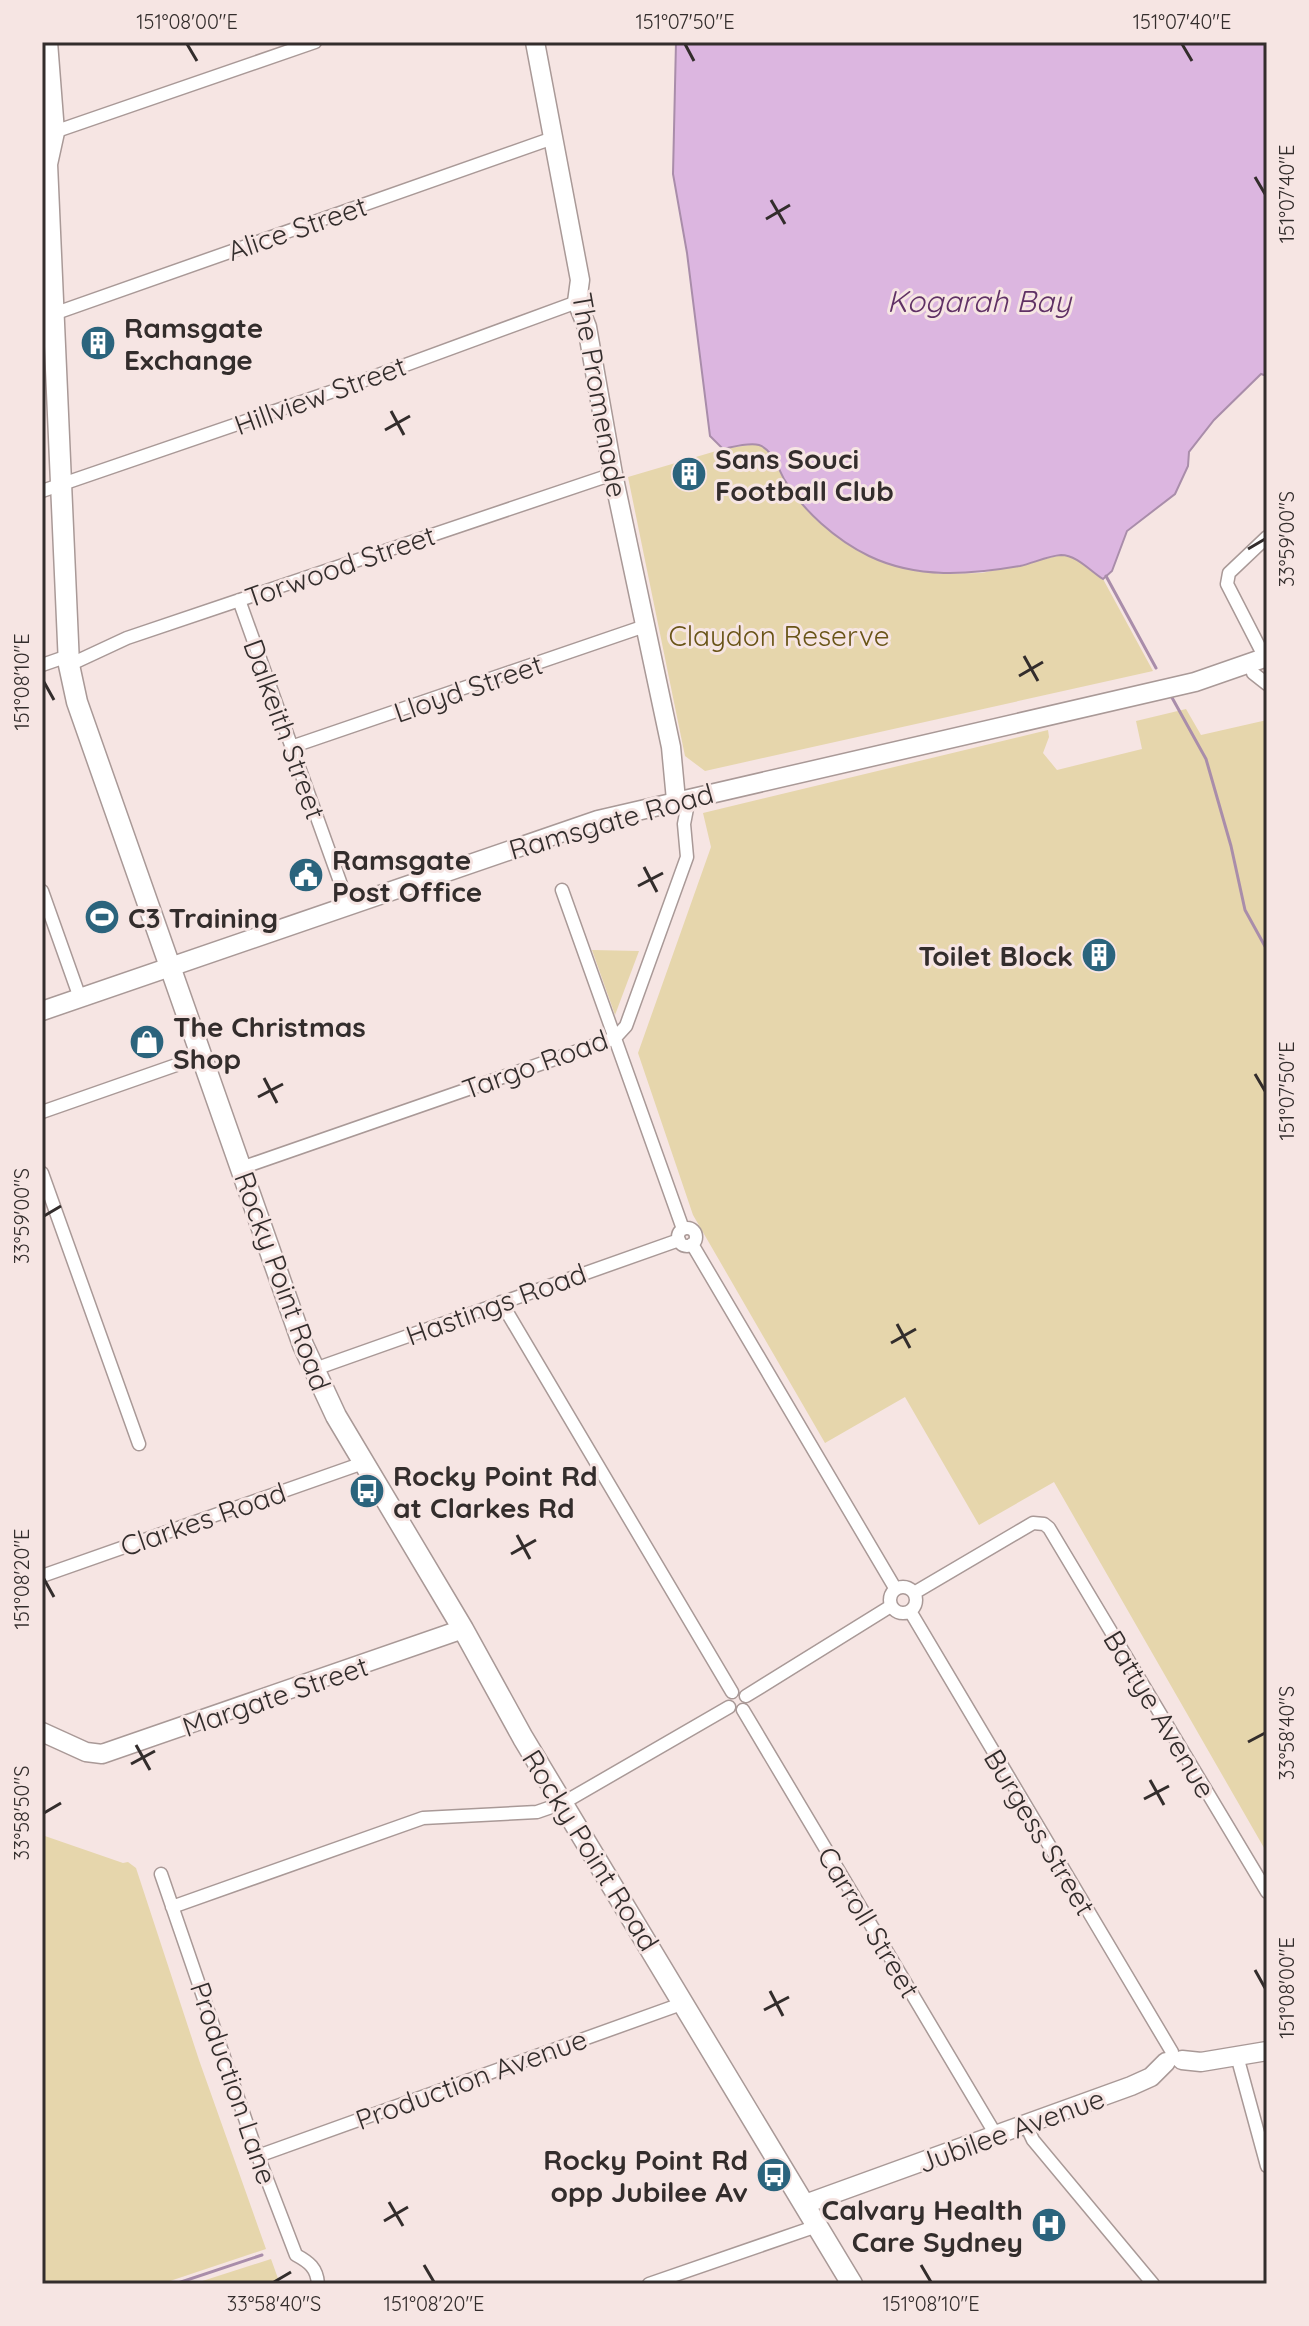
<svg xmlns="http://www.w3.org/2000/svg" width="1309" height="2326" font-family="Quicksand,sans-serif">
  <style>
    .green { fill: #e6d6ac }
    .water { fill: #dcb6e0; stroke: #a98daa; stroke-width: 2 }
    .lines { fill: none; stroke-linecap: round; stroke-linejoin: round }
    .stream { stroke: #a98daa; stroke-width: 3 }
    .street-casing { stroke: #a99997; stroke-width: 15 }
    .secondary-casing { stroke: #a99997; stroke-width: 21 }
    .primary-casing { stroke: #a99997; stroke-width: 23 }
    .street { stroke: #fff; stroke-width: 12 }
    .secondary { stroke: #fff; stroke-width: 18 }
    .primary { stroke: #fff; stroke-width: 20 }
    .ticks { fill: none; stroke: #332d2c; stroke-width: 3 }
    .labels { text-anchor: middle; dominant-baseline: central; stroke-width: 6; stroke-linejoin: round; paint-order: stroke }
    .street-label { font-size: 28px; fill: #332d2c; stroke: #f6e5e3 }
    .poi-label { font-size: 28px; font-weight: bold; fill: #332d2c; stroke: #f6e5e3; text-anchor: start }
    .park-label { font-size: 28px; fill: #695417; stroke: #f6e5e3 }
    .water-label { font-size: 30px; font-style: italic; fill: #603165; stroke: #f6e5e3 }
    .neatline { fill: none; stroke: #332d2c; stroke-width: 3 }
    .ticks-label { font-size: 20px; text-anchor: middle; fill: #332d2c }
  </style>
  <rect width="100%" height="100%" fill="#f6e5e3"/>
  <path class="green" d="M756,444L762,446L772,456L799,501L829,529L870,556L898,566L940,574L982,573L1062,555L1077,559L1103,579L1153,671L705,771L685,756L628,477L723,449Z
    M1186,709L1201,735L1267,720V1853L1054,1482L979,1525L905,1397L825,1443L693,1215L638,1053L711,847L703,813L1048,730L1049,737L1043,753L1057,770L1142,749L1136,721Z
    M592,950L639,951L615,1015Z
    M42,1835L123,1863L128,1862L136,1868L199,2060L266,2249L161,2284H42Z
    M271,2259L280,2284H193Z"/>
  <path class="water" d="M676,42H1267V376L1261,374L1214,420L1189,452L1188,466L1175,494L1127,531L1112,571L1103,579C1090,571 1077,555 1061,555C1048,556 1033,563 1020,566C969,575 917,579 869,556C836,540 803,511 784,479C778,468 772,449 759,445C749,442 733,447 723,449L710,436L687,253L673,174Z"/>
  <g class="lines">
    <path class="stream" d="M1106,576L1156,668
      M1170,694L1206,759L1231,846L1245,910L1267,950
      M175,2284L262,2255"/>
    <defs>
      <path id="street" d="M54,132L315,42
        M42,318L553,138
        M42,491L351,385L577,302
        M239,600L348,904
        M1265,658L1227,584L1229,573L1267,537
        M42,665L68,656
        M69,665L127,638L613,474
        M1253,673L1267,684
        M291,747L645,626
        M562,890L683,1229
        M42,891L80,998
        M42,1112L202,1056
        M241,1168L615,1038L626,1026L687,857L684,824L689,798
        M42,1173L139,1444
        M678 1237a9 9 0 1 1 18 0a9 9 0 1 1-18 0Z
        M692,1244L895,1588
        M501,1302L732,1692
        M312,1370L679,1240
        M42,1576L363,1463
        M890 1600a13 13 0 1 1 26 0a13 13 0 1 1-26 0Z
        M914,1593L1033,1523L1044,1524L1049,1528L1267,1892
        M910,1611L1172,2052
        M746,1696L891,1606
        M743,1710L996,2135
        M161,1874L258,2156L296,2255C309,2262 317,2268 318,2284
        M172,1907L423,1818L537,1812L563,1803L729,1707
        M1237,2056L1267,2166
        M1026,2125L1033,2140L1153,2284
        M258,2156L684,2003
        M649,2284L817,2226"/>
      <path id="secondary" d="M535,42L580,280L577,302L587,327L613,474L671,747L676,800
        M42,1011L598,820L1195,682L1267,657
        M42,1732L86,1752L102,1754L463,1629
        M1182,2060L1201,2062L1267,2051
        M805,2204L1131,2086L1151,2077L1166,2062"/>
      <path id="primary" d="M47,42L54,132L47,164L69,665L77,702L303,1345L336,1416L463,1629L523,1738L852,2284"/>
    </defs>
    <use href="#street" class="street-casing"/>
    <use href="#secondary" class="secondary-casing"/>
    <use href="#primary" class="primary-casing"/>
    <use href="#street" class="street"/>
    <use href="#secondary" class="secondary"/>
    <use href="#primary" class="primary"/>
  </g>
  <path class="ticks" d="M187,44L197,61M685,44L694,61M1182,44L1192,61M1255,177L1265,194M771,200L785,224M766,219L790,205M391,411L404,435M385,430L410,416M1248,549L1265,539M1024,656L1038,681M1019,676L1043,662M44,682L54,700M644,867L657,892M638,886L663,873M1255,1074L1265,1091M264,1078L277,1103M258,1097L283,1084M44,1216L61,1206M897,1324L910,1348M891,1343L916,1329M517,1535L530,1559M511,1554L536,1540M44,1579L54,1597M1248,1742L1265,1733M136,1745L150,1770M131,1764L155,1751M1150,1780L1164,1805M1144,1799L1169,1786M44,1813L61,1803M1255,1970L1265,1988M770,1991L783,2016M764,2010L789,1997M389,2202L403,2226M384,2221L408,2207M424,2265L434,2282M921,2265L931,2282M274,2282L291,2272"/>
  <defs>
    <symbol id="building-disc" viewBox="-11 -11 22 22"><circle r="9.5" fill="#2b647d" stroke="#f6e5e3"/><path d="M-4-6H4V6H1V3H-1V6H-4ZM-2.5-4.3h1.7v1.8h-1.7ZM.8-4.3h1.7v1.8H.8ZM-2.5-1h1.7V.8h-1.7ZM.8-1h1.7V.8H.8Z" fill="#fff"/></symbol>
    <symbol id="civic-disc" viewBox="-11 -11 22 22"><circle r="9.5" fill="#2b647d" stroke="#f6e5e3"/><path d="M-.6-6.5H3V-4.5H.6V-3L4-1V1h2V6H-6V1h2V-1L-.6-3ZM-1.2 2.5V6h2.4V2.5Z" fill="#fff"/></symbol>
    <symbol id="stadium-disc" viewBox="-11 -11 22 22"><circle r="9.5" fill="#2b647d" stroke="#f6e5e3"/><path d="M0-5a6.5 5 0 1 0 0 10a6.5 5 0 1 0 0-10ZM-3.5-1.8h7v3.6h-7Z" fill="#fff"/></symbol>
    <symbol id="shop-disc" viewBox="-11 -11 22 22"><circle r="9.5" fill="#2b647d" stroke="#f6e5e3"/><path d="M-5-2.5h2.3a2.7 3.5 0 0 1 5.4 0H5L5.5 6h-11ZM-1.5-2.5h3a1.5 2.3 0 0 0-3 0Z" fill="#fff"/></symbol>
    <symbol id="bus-disc" viewBox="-11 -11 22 22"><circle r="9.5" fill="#2b647d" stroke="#f6e5e3"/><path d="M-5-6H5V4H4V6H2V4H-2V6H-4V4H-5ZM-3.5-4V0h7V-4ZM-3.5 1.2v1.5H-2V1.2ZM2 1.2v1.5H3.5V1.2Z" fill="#fff"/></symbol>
    <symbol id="hospital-disc" viewBox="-11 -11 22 22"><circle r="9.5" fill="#2b647d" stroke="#f6e5e3"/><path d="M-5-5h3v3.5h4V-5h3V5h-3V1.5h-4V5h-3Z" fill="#fff"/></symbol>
  </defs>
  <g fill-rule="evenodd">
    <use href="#building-disc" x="78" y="323" width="40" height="40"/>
    <use href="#building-disc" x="669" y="454" width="40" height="40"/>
    <use href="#civic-disc" x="286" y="855" width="40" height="40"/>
    <use href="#stadium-disc" x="82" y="897" width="40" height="40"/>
    <use href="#building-disc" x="1079" y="935" width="40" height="40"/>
    <use href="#shop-disc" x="127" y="1022" width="40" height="40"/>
    <use href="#bus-disc" x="347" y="1471" width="40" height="40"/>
    <use href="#bus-disc" x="754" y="2155" width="40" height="40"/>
    <use href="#hospital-disc" x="1029" y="2205" width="40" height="40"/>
  </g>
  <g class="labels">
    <g class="street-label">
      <text transform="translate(297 228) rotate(-19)">Alice Street</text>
      <text transform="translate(320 395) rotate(-20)">Hillview Street</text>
      <text transform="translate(600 395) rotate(80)">The Promenade</text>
      <text transform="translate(340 566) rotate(-19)">Torwood Street</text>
      <text transform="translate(468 688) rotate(-19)">Lloyd Street</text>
      <text transform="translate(285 729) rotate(70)">Dalkeith Street</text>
      <text transform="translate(611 821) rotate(-16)">Ramsgate Road</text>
      <text transform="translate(535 1064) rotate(-20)">Targo Road</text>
      <text transform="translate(283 1281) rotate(70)">Rocky Point Road</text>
      <text transform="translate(496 1304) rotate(-20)">Hastings Road</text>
      <text transform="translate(203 1519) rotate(-19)">Clarkes Road</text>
      <text transform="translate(275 1696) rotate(-19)">Margate Street</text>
      <text transform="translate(1160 1714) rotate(59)">Battye Avenue</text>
      <text transform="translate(1040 1832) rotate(59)">Burgess Street</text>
      <text transform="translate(591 1850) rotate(58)">Rocky Point Road</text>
      <text transform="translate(869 1922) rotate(59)">Carroll Street</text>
      <text transform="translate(471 2079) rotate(-20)">Production Avenue</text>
      <text transform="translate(234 2083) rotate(71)">Production Lane</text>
      <text transform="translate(1011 2130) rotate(-20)">Jubilee Avenue</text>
    </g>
    <g class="poi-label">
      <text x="124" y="327">Ramsgate<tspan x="124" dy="32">Exchange</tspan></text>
      <text x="715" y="458">Sans Souci<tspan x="715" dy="32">Football Club</tspan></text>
      <text x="332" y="859">Ramsgate<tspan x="332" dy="32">Post Office</tspan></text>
      <text x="128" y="917">C3 Training</text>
      <text x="1073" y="955" text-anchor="end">Toilet Block</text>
      <text x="173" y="1026">The Christmas<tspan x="173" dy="32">Shop</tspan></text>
      <text x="393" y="1475">Rocky Point Rd<tspan x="393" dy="32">at Clarkes Rd</tspan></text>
      <text x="748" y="2159" text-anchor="end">Rocky Point Rd<tspan x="748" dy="32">opp Jubilee Av</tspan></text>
      <text x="1023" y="2209" text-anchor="end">Calvary Health<tspan x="1023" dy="32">Care Sydney</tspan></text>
    </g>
    <g class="park-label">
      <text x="779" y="635">Claydon Reserve</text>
    </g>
    <g class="water-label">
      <text x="979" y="301">Kogarah Bay</text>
    </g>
  </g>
  <rect width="1309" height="2326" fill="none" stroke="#f6e5e3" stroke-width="88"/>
  <rect x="44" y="44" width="1221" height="2238" class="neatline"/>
  <g class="ticks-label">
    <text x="187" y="29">151°08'00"E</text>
    <text x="685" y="29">151°07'50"E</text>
    <text x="1182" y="29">151°07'40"E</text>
    <text transform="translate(1287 194) rotate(-90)" y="7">151°07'40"E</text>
    <text transform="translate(1287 539) rotate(-90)" y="7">33°59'00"S</text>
    <text transform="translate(22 682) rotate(-90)" y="7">151°08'10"E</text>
    <text transform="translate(1287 1091) rotate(-90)" y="7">151°07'50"E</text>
    <text transform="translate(22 1216) rotate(-90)" y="7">33°59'00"S</text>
    <text transform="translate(22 1579) rotate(-90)" y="7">151°08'20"E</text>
    <text transform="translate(1287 1733) rotate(-90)" y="7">33°58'40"S</text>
    <text transform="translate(22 1813) rotate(-90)" y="7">33°58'50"S</text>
    <text transform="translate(1287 1988) rotate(-90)" y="7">151°08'00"E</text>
    <text x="274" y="2311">33°58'40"S</text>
    <text x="434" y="2311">151°08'20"E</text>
    <text x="931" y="2311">151°08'10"E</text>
  </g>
</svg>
